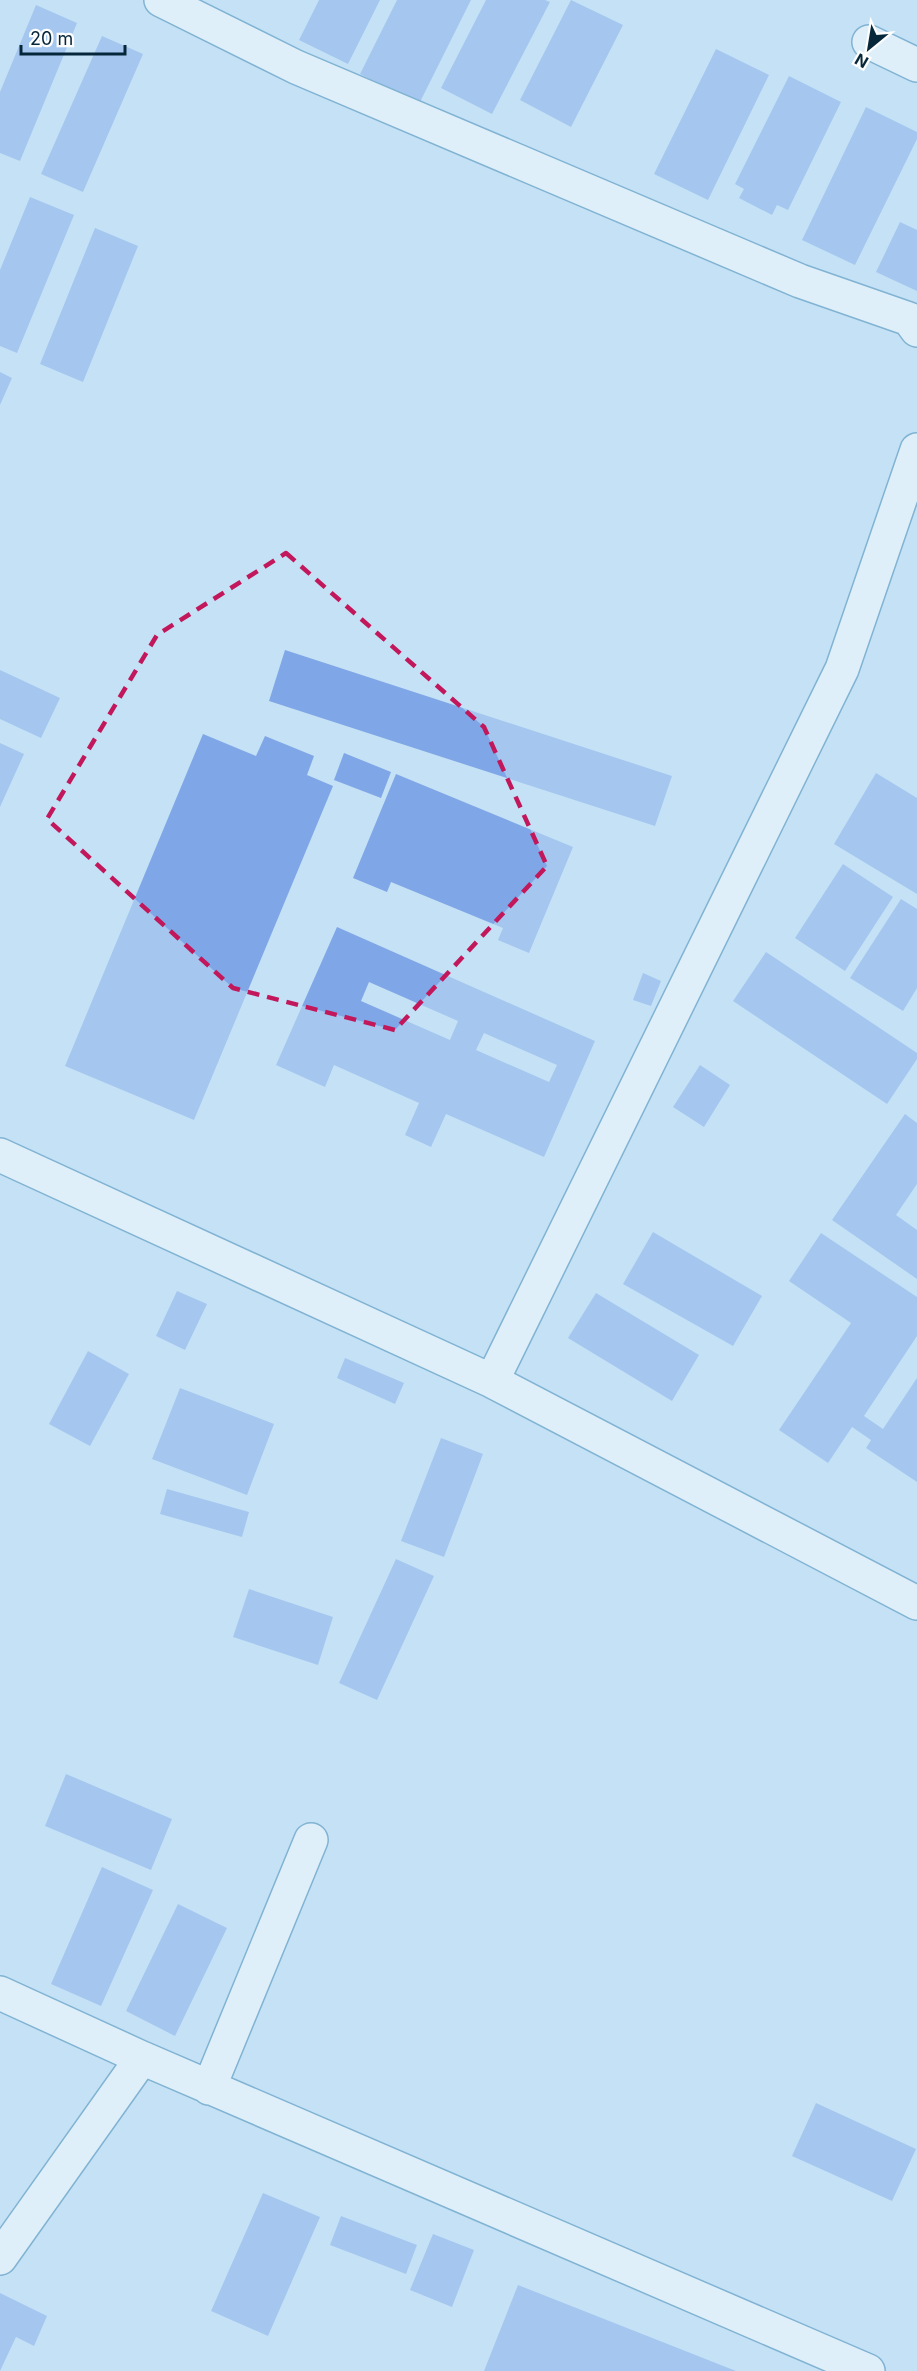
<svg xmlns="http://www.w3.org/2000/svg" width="917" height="2371" font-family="Inter,sans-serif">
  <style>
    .building { fill: #7fa6e6; fill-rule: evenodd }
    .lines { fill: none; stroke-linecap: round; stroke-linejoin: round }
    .minor-casing { stroke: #2f7aa8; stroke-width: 36 }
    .minor { stroke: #fff; stroke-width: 33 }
    .marked { fill: none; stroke: #c2185b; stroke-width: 4.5; stroke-dasharray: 12 8; stroke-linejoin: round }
  </style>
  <rect width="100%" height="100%" fill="#c4e1f5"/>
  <path class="building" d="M319,0H380L348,64L299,40Z
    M397,0H471L419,104L360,74Z
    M486,0H545L550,2L492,114L441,88Z
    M571,0L623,25L571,127L520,100Z
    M36,5L77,23L20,161L0,153V92Z
    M102,36L143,54L83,192L41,174Z
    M716,49L769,75L708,200L654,174Z
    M789,76L841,102L788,210L777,205L772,215L739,198L744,189L735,184Z
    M866,107L917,132V139L855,265L802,240Z
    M30,197L74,215L17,353L0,346V270Z
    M900,222L917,230V291L876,272Z
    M95,228L138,246L83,382L40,364Z
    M0,372L12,378L0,405Z
    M285,650L672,776L655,826L269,701Z
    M0,670L60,698L41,738L0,719Z
    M203,734L256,756L265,736L314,756L307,775L333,786L194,1120L65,1066Z
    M0,743L24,754L0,807Z
    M344,753L391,772L381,798L334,780Z
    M876,773L917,798V894L834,844Z
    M396,774L573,847L529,953L498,940L503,928L391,882L387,892L353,878Z
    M843,864L893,897L845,971L795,938Z
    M901,899L917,909V988L903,1011L850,978Z
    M337,927L595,1041L544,1157L446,1114L431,1147L405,1135L419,1103L334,1065L325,1087L276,1065ZM369,982L458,1021L450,1040L361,1001ZM484,1033L557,1065L549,1082L476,1050Z
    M766,952L917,1053V1059L887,1104L733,1001Z
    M643,973L661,981L651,1006L633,1000Z
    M700,1065L730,1085L704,1127L673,1107Z
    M905,1114L917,1123V1184L896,1215L917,1230V1279L832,1220Z
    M653,1232L762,1296L733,1346L623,1284Z
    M821,1233L917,1297V1336L864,1416L883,1429L917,1378V1482L866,1448L871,1440L852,1427L828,1463L779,1430L851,1323L789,1281Z
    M177,1291L207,1304L185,1350L156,1336Z
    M596,1293L699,1355L672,1401L568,1338Z
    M88,1351L129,1374L90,1446L49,1424Z
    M345,1358L404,1383L395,1404L337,1378Z
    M180,1388L274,1424L247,1495L152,1459Z
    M441,1438L483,1454L444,1557L401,1541Z
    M167,1489L249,1512L242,1537L160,1514Z
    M396,1559L434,1576L377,1700L339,1683Z
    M249,1589L333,1617L318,1665L233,1637Z
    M66,1774L172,1819L151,1870L45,1826Z
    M102,1867L153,1890L101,2006L51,1984Z
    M178,1904L227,1928L175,2036L126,2011Z
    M816,2103L916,2149L892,2201L792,2156Z
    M263,2193L320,2217L268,2336L211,2311Z
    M341,2216L417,2245L406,2274L330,2245Z
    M433,2234L474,2250L452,2307L410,2290Z
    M518,2285L736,2371H484Z
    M0,2293L47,2316L34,2346L16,2337L0,2371Z"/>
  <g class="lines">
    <defs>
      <path id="minor" d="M161,0L296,67L800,281L909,319L917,330
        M869,42L917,65
        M0,1155L492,1381L917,1603
        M492,1381L842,669L917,450
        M0,1993L142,2058
        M209,2088L311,1840
        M0,2258L142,2058L868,2371"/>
    </defs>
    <use href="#minor" class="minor-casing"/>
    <use href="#minor" class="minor"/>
  </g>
  <path d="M0 0H917V2371H0ZM286,553L484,727L547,866L395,1030L233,988L47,819L157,635Z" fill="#c4e1f5" fill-opacity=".55" fill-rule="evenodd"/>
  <path class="marked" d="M286,553L484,727L547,866L395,1030L233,988L47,819L157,635Z"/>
  <g transform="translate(869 48) rotate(210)" stroke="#fdfdfd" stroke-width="4.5" paint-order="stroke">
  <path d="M0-4.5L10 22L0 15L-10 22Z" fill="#06263a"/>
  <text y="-9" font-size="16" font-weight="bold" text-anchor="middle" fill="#06263a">N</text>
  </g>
  <path d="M21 45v9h104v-9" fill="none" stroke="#06263a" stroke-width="3"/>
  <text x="30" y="45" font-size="18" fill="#06263a" stroke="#fdfdfd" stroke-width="4.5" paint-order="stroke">20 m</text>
</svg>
